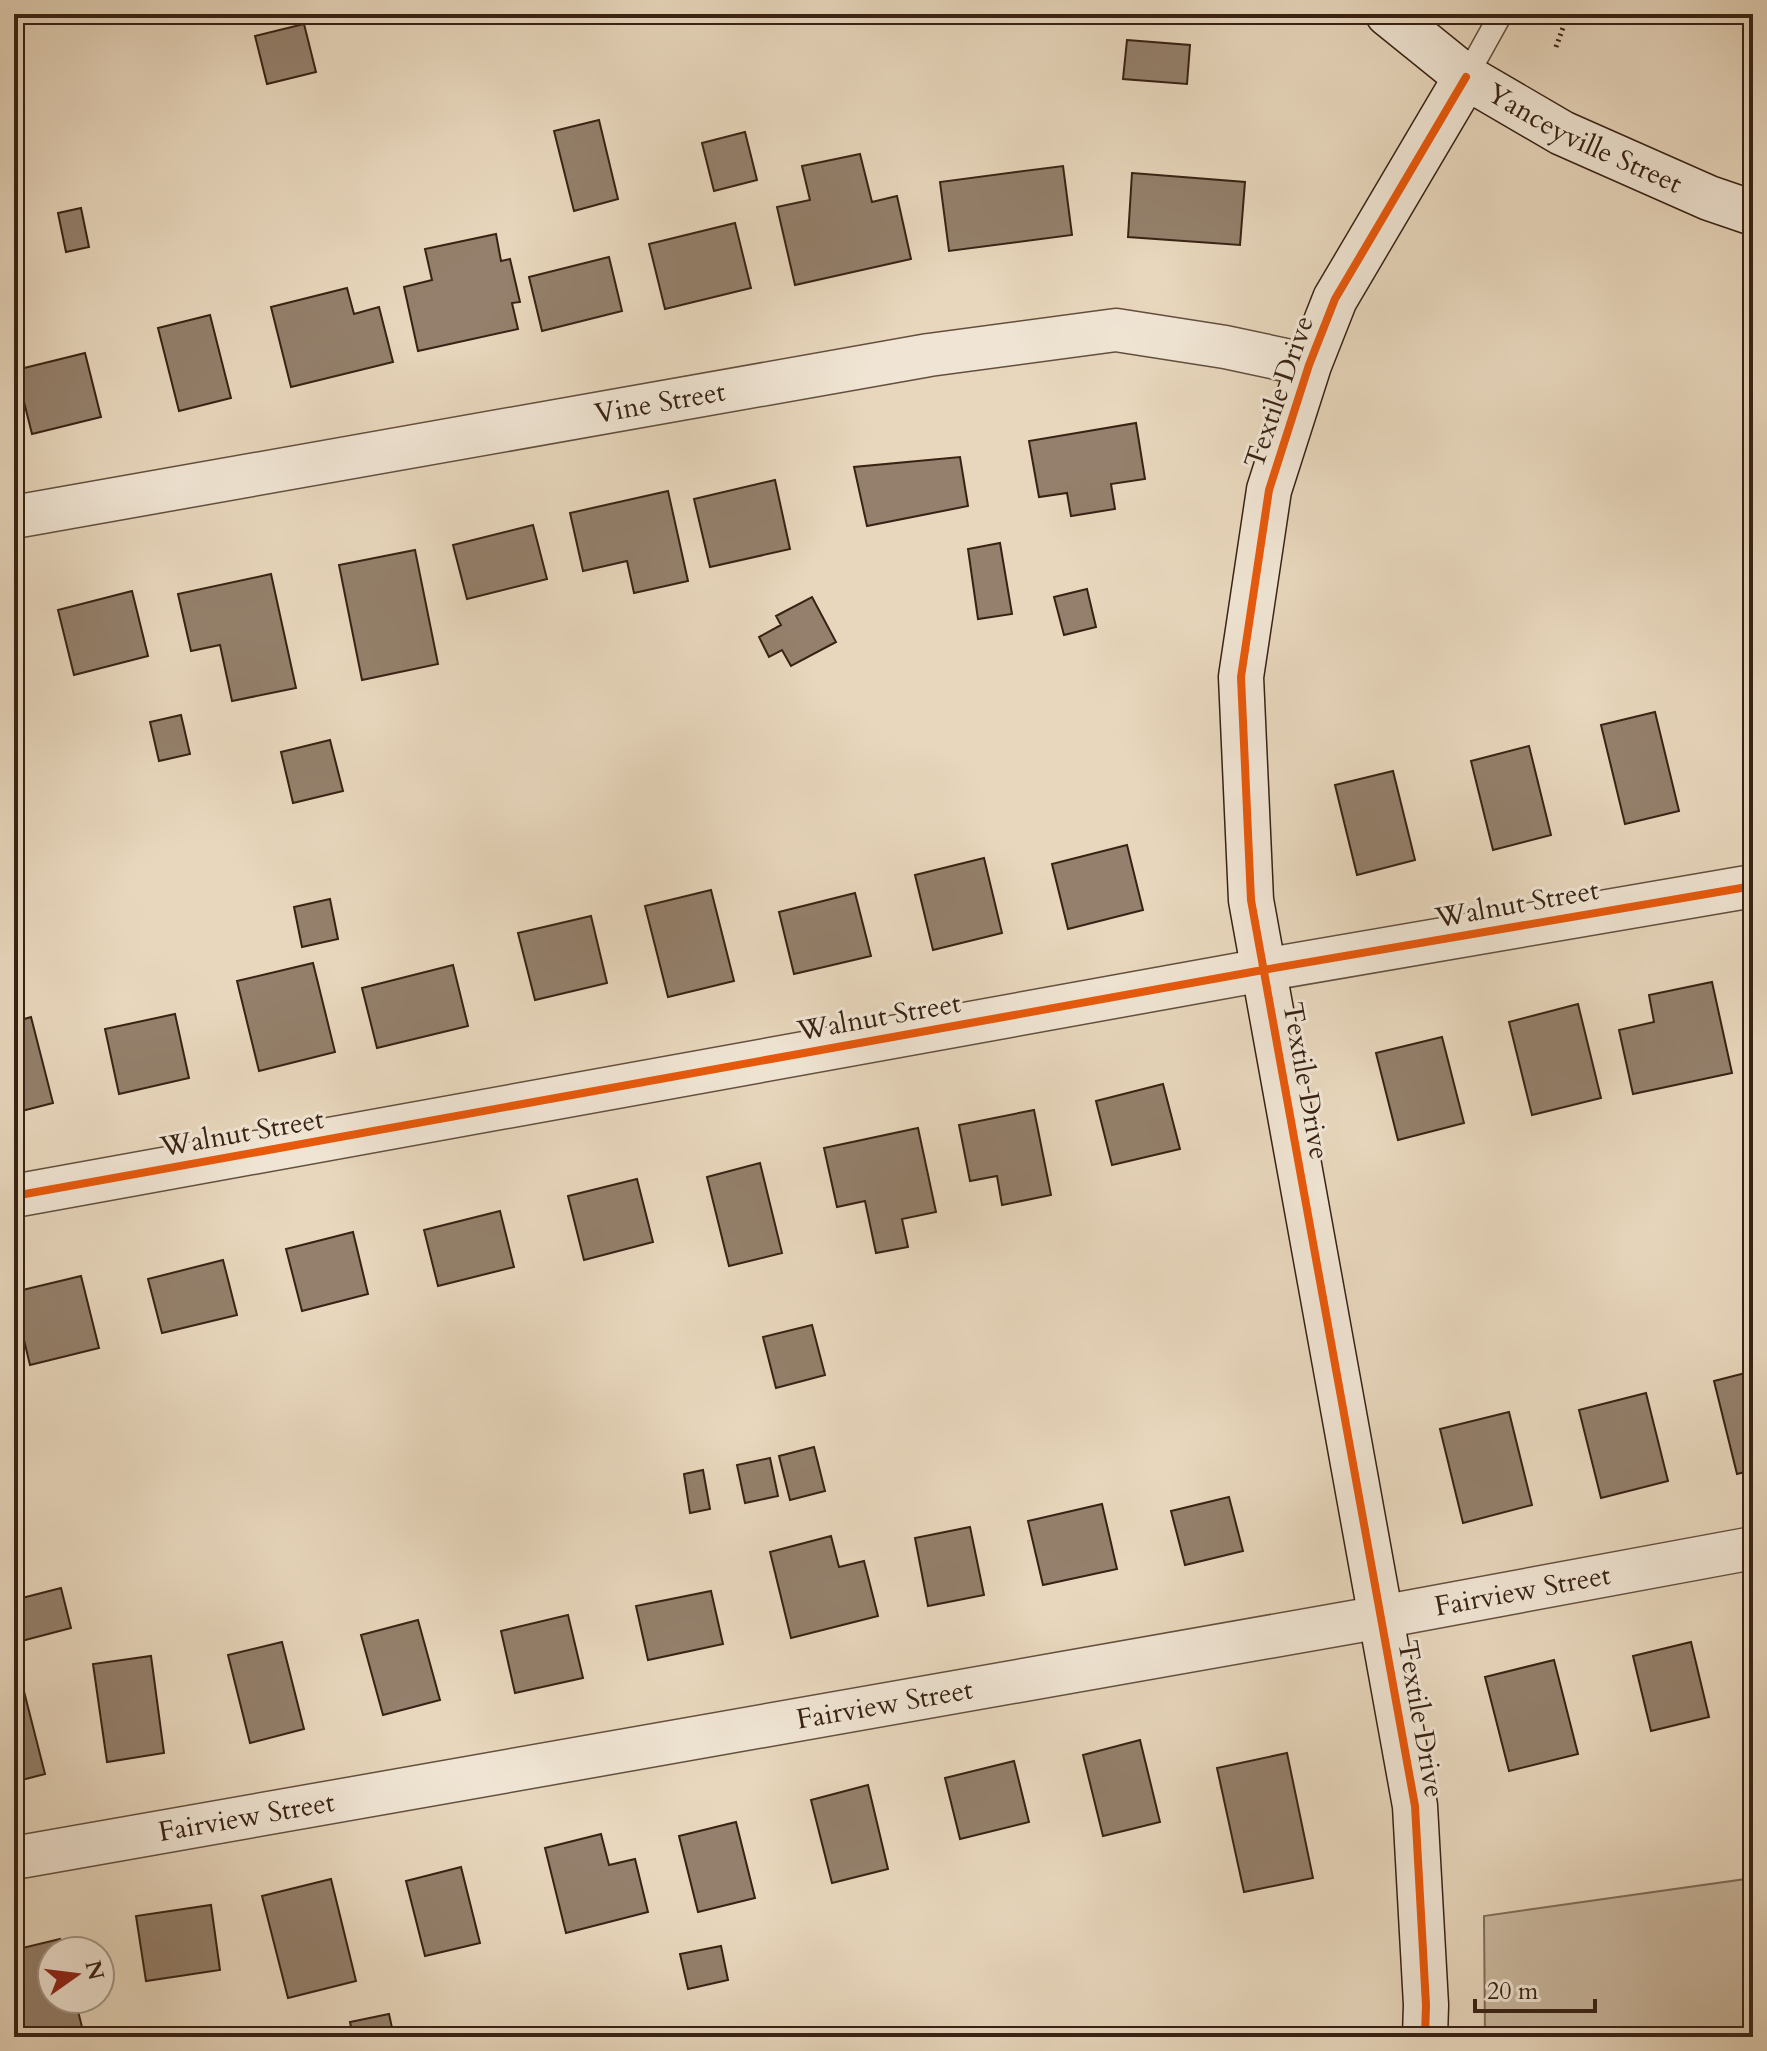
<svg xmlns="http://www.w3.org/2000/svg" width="1767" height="2051" font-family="Cardo,serif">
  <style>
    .green { fill: #cab8a0; stroke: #816d5a; stroke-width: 2 }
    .building { fill: #94806c; stroke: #382214; stroke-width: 2 }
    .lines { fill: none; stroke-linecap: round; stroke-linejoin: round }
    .lane-casing { stroke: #644f3e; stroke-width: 25 }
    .street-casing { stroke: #644f3e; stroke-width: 45 }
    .secondary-casing { stroke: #382214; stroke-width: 47 }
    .path { stroke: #382214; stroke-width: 5; stroke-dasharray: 2 4; stroke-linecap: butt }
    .lane { stroke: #f0e5d4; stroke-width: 22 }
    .street { stroke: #f0e5d4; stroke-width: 42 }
    .secondary { stroke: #f0e5d4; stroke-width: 44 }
    .cycleway-casing { stroke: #f0e5d4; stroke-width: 13 }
    .cycleway { stroke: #e8590c; stroke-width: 8 }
    .labels { text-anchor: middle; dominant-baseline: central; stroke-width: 6; stroke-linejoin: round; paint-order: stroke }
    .street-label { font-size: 28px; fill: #382214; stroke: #f0e5d4 }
  </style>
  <rect width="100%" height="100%" fill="#e8d7bd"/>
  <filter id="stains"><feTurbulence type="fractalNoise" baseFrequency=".0025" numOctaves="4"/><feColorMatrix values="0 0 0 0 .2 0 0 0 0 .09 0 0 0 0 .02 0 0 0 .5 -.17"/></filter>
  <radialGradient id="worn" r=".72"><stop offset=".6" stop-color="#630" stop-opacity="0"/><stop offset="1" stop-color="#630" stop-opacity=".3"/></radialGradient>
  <path class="green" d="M1753,1878V2037H1485L1484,1916Z"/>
  <path class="building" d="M304,24L316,72L267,84L255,36Z
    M1127,40L1190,45L1187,84L1123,79Z
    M599,120L618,199L574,211L554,131Z
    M745,132L757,180L714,191L702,143Z
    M860,154L872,202L897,196L911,259L795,285L777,207L810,200L802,166Z
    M1063,166L1072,235L949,251L940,182Z
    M1132,173L1245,182L1240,245L1128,237Z
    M81,208L89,247L66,252L58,213Z
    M735,223L751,288L665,309L649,244Z
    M496,234L501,261L510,259L520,302L512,303L518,329L418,351L404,287L432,280L425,249Z
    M609,257L622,311L542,331L529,277Z
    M347,288L354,314L379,307L393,362L291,387L271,307Z
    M210,315L231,398L179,411L158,328Z
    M85,353L101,417L32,434L16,370Z
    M1136,423L1145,479L1111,484L1115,509L1071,516L1067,493L1039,497L1029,441Z
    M960,457L968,506L867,526L854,467Z
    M775,480L790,549L710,567L694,499Z
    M668,491L688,581L634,593L627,561L583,571L570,513Z
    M533,525L547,579L467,599L453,545Z
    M1000,543L1012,614L978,619L968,549Z
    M415,550L438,664L362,680L339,565Z
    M271,574L296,688L232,701L220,645L191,651L178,594Z
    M1087,589L1096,627L1064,635L1054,597Z
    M132,591L148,656L74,675L58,610Z
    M812,597L836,642L791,666L782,650L769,657L759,637L781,625L776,616Z
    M1655,712L1679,811L1625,824L1601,725Z
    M181,715L190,754L159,761L150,722Z
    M330,740L343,791L293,803L281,752Z
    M1529,746L1551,835L1493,850L1471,761Z
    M1393,771L1415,860L1357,875L1335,785Z
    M1127,845L1143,910L1068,929L1052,864Z
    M984,858L1002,933L933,950L915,875Z
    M711,890L734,981L668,997L645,906Z
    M855,893L871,956L794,974L779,912Z
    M330,899L338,939L302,947L294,907Z
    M591,916L607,983L535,1000L518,933Z
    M313,963L335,1052L259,1071L237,981Z
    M453,965L468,1026L377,1048L362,988Z
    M1712,982L1732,1073L1633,1094L1619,1030L1654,1022L1649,995Z
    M1578,1004L1601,1098L1532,1115L1509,1022Z
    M175,1014L189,1078L119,1094L105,1029Z
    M31,1017L53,1103L14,1113V1022Z
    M1442,1037L1464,1123L1398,1140L1376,1053Z
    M1163,1084L1180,1149L1112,1165L1096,1101Z
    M1034,1110L1051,1195L1002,1205L997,1176L970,1181L959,1125Z
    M918,1128L936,1212L902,1219L908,1247L876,1253L865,1201L837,1207L824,1148Z
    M760,1163L782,1253L729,1266L707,1177Z
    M637,1179L653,1242L584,1260L568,1196Z
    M500,1211L514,1267L438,1286L424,1230Z
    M353,1232L368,1294L302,1311L286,1249Z
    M223,1260L237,1315L162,1333L148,1279Z
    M81,1276L99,1348L30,1365L14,1299V1292Z
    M812,1325L825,1375L776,1388L763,1337Z
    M1753,1371V1470L1737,1474L1714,1381Z
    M1646,1393L1668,1481L1601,1498L1579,1410Z
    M1509,1412L1532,1505L1463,1523L1440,1429Z
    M814,1447L825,1491L790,1500L779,1456Z
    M770,1458L778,1496L745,1503L737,1465Z
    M703,1470L710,1509L690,1513L684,1474Z
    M1229,1497L1243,1551L1185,1565L1171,1511Z
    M1102,1504L1117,1569L1043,1585L1028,1521Z
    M970,1527L984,1595L928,1606L915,1538Z
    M831,1536L839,1567L864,1561L878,1616L791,1638L770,1552Z
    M61,1588L71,1628L14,1643V1600Z
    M711,1591L723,1644L648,1660L636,1606Z
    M568,1615L583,1678L515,1693L501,1631Z
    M418,1620L440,1700L383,1715L361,1635Z
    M282,1642L304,1729L250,1743L228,1655Z
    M1691,1642L1709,1717L1651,1731L1633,1656Z
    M151,1656L164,1753L107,1762L93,1664Z
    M14,1660H16L45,1774L14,1782Z
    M1554,1660L1578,1754L1509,1771L1485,1677Z
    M1140,1740L1160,1822L1103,1836L1083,1755Z
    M1287,1753L1313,1878L1244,1892L1217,1768Z
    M1014,1761L1029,1822L960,1839L945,1778Z
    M868,1785L888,1869L832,1883L811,1800Z
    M736,1822L755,1898L698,1912L679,1836Z
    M601,1834L609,1865L635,1859L648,1912L566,1933L545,1848Z
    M461,1867L480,1943L425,1956L406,1881Z
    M331,1879L356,1981L288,1998L262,1896Z
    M211,1905L220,1970L146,1981L136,1916Z
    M60,1939L63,1951H52V1999H75L83,2031L59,2037H27L14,1986V1950Z
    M721,1946L728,1980L688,1989L680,1954Z
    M389,2014L394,2037H353L350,2022Z"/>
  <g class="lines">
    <defs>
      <path id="lane" d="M1466,77L1501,14"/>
      <g id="street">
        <path id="s1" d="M14,517L929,355L1116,330L1225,347L1309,365"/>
        <path d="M14,1196L1263,970L1753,886"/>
        <path id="s2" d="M14,1858L1381,1617L1753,1548"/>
      </g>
      <g id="secondary">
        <path id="s3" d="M1388,14L1466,77L1562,133L1709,198L1753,213"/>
        <path d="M1425,2037L1426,2005L1415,1806L1251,900L1241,677L1269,490L1309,365L1335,299L1466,77"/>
      </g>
    </defs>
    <use href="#lane" class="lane-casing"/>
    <use href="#street" class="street-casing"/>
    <use href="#secondary" class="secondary-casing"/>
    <path class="path" d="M1556,47L1568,14"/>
    <use href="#lane" class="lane"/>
    <use href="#street" class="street"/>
    <use href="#secondary" class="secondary"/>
    <defs>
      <path id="cycleway" d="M14,1196L1263,970L1753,886
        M1425,2037L1426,2005L1415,1806L1251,900L1241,677L1269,490L1309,365L1335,299L1466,77"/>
    </defs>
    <use href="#cycleway" class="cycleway-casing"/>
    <use href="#cycleway" class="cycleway"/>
  </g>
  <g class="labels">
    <g class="street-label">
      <text stroke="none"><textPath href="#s3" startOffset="234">Yanceyville Street</textPath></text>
      <text transform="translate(1279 392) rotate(-71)">Textile Drive</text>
      <text stroke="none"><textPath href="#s1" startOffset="656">Vine Street</textPath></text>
      <text transform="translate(1517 904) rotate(-10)">Walnut Street</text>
      <text transform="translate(879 1017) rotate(-10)">Walnut Street</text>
      <text transform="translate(1306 1081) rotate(80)">Textile Drive</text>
      <text transform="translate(242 1133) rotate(-10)">Walnut Street</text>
      <text stroke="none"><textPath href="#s2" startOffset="1532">Fairview Street</textPath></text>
      <text stroke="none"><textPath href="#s2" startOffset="884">Fairview Street</textPath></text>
      <text transform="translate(1421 1719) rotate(80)">Textile Drive</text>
      <text stroke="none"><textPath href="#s2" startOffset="236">Fairview Street</textPath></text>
    </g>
  </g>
  <rect width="1767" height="2051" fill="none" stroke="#e8d7bd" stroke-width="48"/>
  <rect x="16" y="16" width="1735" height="2019" fill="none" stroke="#382214" stroke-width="4"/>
  <rect x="24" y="24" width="1719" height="2003" fill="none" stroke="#382214" stroke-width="2"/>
  <g transform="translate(76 1975) rotate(76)"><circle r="38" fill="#f0e5d4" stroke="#a69787" stroke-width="2"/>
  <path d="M0-6L14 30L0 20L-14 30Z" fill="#8f2418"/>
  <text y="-12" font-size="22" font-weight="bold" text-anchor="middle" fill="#382214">N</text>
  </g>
  <path d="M1475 1999v12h120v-12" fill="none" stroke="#382214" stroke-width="4"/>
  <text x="1487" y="1999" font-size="24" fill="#382214" stroke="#f0e5d4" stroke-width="6" paint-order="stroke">20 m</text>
  <rect width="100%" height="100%" filter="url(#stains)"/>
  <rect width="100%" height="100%" fill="url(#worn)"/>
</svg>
